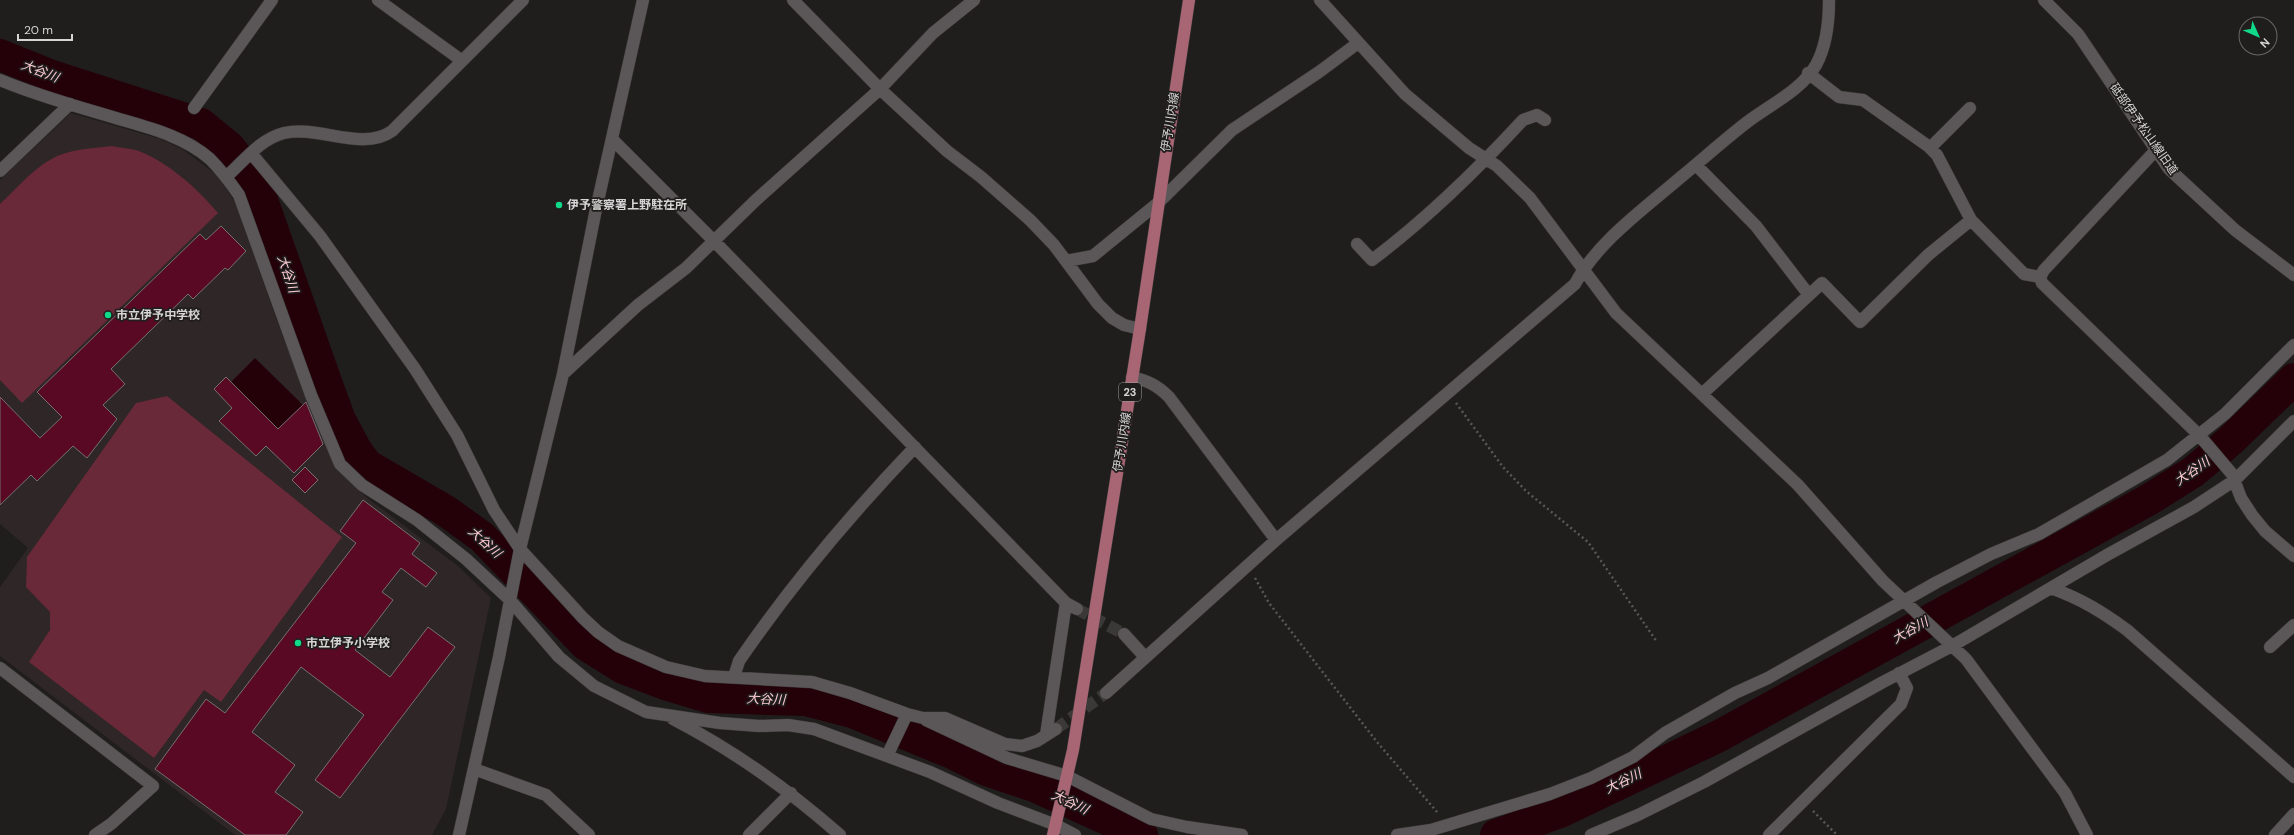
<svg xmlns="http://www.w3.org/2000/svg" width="2294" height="835" font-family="'DM Sans','Noto Sans JP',sans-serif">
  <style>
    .built { fill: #2f2627 }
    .green { fill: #692938 }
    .water { fill: #240009 }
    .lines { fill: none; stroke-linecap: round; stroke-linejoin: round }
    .river { stroke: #240009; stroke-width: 32 }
    .building { fill: #590924; stroke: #757171 }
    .minor-tunnel { stroke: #3b3838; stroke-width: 12; stroke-dasharray: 12 6; stroke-linecap: butt }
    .minor-casing { stroke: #3b3838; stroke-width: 13 }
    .major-casing { stroke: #3b3838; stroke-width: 13 }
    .path { stroke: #595757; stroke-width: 2.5; stroke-dasharray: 2 3; stroke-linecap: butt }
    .minor { stroke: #5b5758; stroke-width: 12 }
    .major { stroke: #a86674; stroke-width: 12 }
    .poi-dot { fill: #10d98a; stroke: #201d1d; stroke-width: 1.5 }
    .labels { text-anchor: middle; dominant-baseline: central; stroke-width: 3.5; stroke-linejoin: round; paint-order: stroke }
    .shield { fill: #201d1d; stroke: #9f9d9d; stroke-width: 1 }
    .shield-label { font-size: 11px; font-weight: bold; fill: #d6d4d4 }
    .street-label { font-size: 12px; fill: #d6d4d4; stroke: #201d1d }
    .poi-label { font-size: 12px; font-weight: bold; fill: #d6d4d4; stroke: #201d1d; text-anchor: start }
    .water-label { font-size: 13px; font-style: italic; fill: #fdccd3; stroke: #201d1d }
  </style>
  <rect width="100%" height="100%" fill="#201d1d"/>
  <path class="built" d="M71,113L160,139L182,149L217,175L235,202L282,335L336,467L366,497L458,566L491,598L446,809L432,835H235L0,656V587L28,548L0,524V180Z"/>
  <path class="green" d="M112,146C120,148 130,148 139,151C169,163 197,188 218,213L22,403L0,380V204C18,187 37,164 60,155C76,149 94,148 112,146Z
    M167,396L342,537L221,702L204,690L154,758L29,662L50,630V612L26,587L27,557L136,403Z"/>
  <path class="water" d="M255,358L303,405L278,429L231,382Z"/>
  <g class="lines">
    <path class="river" d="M0,55L52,76L201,124L229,147L255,180L326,382L340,420L356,450L367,465L446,511L482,537L586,645L623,668L668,685L708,697L806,700L852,712L952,753L984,769L1034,786L1142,835
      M1496,835L1560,812L1719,736L2150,499L2193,472L2230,441L2294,379"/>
  </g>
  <path class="building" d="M221,226L246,251L228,270L225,268L193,299L188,294L111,369L125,384L103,405L117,419L87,458L73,446L37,481L31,475L0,505V397L40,438L62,417L37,392L200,234L206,240Z
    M226,377L278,429L306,402L323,444L294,473L266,446L256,456L219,421L232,408L214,389Z
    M305,467L318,480L305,493L292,480Z
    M363,500L420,543L412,554L437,573L426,587L401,568L382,592L393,600L355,650L390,677L428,627L455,647L340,798L315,780L364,715L301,667L252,732L295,765L275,792L303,812L286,835H245L155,769L206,699L225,713L356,543L340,531Z"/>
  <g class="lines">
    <path class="minor-tunnel" d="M1077,609L1124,634
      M1056,729L1106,693"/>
    <defs>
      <path id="minor" d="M378,0L461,60
        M793,0L880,89L947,151L981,177L1030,220L1054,245L1098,304L1112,318L1124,325L1140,329
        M1320,0L1405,94L1469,148L1497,166L1530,198L1616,313L1798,485L1883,581L1966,659L2065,793L2087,835
        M2044,0L2078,34L2169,169L2235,230L2294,275
        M1808,73L1839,97L1863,100L1928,146L1937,155L1971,220L2024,274L2040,277
        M0,80C38,96 79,107 119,119C150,128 185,137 210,159C221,170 230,182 239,195L311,395L340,464L362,485L417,520L466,559L510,600L559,657L594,686L646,712L720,723L759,726L788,725L814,729L930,772L998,803L1056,825L1075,835
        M194,108L272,0
        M612,139L714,241L1066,603L1077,609
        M1930,148L1970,108
        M2156,150L2044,270L2040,277L2042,283L2199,435L2232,474L2241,498L2252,515L2265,531L2294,556
        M251,153L320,236L415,369L457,435L494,510L520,549L583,618L598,632L618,646L666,667L705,676L812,682L850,693L907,714L923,718H945L1005,744L1022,746L1037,741L1056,729
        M1696,165L1756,226L1809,295
        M0,171L70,104
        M226,177C244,161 260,139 284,133C318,125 363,152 392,131L523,0
        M1357,244L1372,260C1428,218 1476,171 1523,120L1537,115L1545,120
        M1066,261L1093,256L1158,203L1232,130L1319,72L1358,43
        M563,374L638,305L686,268L756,200L880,89L933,33L974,0
        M1132,377C1148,381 1157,385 1169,397L1276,540
        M1702,394L1822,283L1860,322L1928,255L1971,220
        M2051,588C2081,599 2101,611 2127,630L2294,777
        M1124,634L1145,657
        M2270,647L2294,625
        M0,668L153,786L111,824L95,835
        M734,677L739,661C791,585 851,514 915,447
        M1106,693L1276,540L1575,284C1597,242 1645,208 1681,177C1703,159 1724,140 1746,123C1769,105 1801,91 1816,65C1827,45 1829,22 1829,0
        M673,719C736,752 786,788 840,835
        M926,720L1007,758L1067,776L1151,819L1187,827L1242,835
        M1046,735L1066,603
        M887,756L907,714
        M474,769L546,795L589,835
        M459,835L499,657L520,549L563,374L595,214L643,0
        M749,835L791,793
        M1397,835L1431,830L1550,794L1591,778L1633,757L1665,733L1735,693L1768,678L1937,582L1991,554L2039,534L2167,460L2225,414L2294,345
        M1591,835L1638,815L1704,782L1883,682L1952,646L2107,555L2194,507L2235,480L2294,421
        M1769,835L1901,704L1907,688L1899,673
        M2275,835L2294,814"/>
      <path id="major" d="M1053,835L1073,750L1140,329L1189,0"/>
    </defs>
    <use href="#minor" class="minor-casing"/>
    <use href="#major" class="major-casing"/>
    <path class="path" d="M1456,403L1503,467L1526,491L1588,542L1657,642
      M1255,578L1269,603L1377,742L1437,812
      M1813,811L1837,835"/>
    <use href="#minor" class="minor"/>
    <use href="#major" class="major"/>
  </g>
  <g class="poi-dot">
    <circle cx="559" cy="205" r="4"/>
    <circle cx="108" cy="315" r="4"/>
    <circle cx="298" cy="643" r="4"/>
  </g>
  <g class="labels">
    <rect class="shield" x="1119" y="383" width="22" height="18" rx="3"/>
    <g class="shield-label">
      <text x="1130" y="392">23</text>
    </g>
    <g class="street-label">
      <text transform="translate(1170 122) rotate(-81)">伊予川内線</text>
      <text transform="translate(2144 129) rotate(55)">砥部伊予松山線旧道</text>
      <text transform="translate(1122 442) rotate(-81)">伊予川内線</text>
    </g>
    <g class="poi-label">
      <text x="567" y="205">伊予警察署上野駐在所</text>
      <text x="116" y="315">市立伊予中学校</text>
      <text x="306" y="643">市立伊予小学校</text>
    </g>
    <g class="water-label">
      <text transform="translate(40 71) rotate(21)">大谷川</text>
      <text transform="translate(288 274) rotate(71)">大谷川</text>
      <text transform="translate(2192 471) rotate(-35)">大谷川</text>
      <text transform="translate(485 542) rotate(42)">大谷川</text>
      <text transform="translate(1910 630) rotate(-29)">大谷川</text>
      <text transform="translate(766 699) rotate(2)">大谷川</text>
      <text transform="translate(1623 781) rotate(-26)">大谷川</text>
      <text transform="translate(1070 802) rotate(25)">大谷川</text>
    </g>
  </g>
  <g transform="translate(2258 36) rotate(135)"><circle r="19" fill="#201d1d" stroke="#696666"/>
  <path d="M0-3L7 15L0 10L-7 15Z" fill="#10d98a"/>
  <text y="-6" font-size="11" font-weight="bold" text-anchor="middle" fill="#d6d4d4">N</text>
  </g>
  <path d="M18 34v6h54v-6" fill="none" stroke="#d6d4d4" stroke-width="2"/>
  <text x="24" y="34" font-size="12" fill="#d6d4d4" stroke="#201d1d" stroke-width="3" paint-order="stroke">20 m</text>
</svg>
